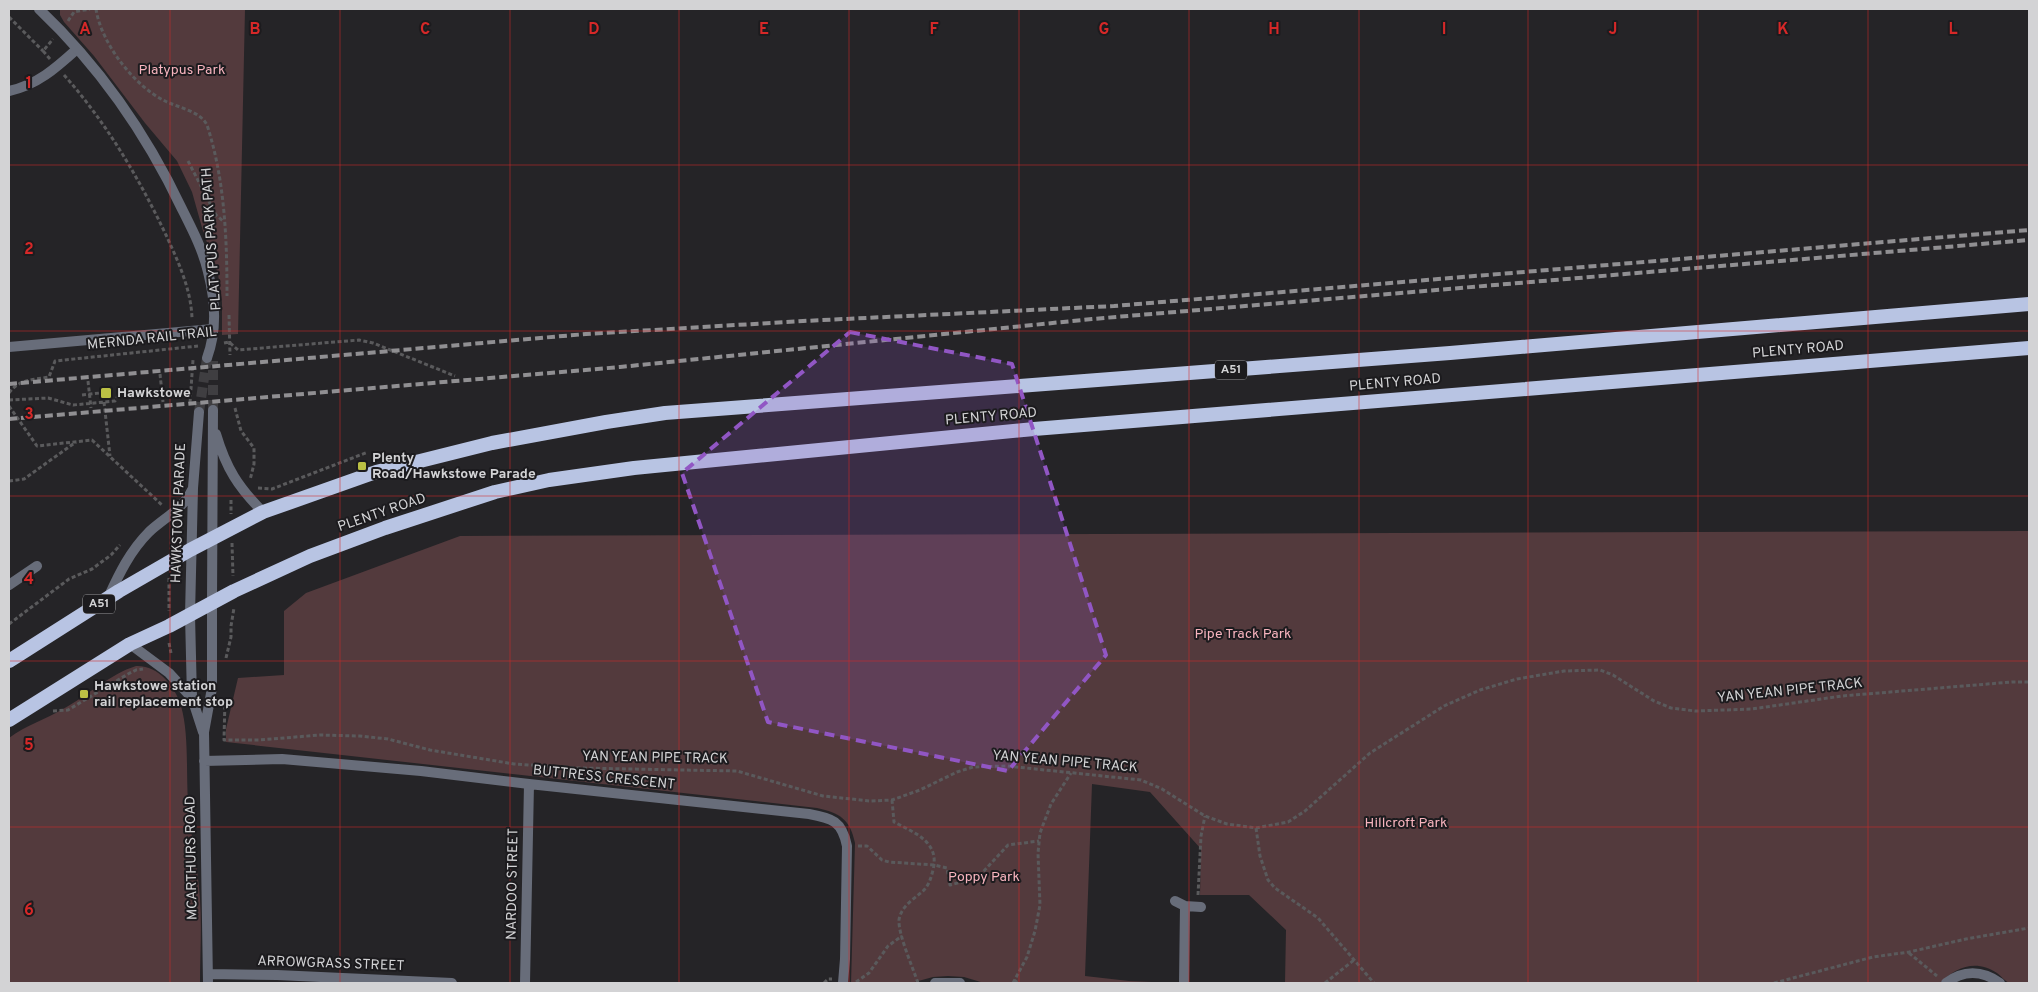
<svg xmlns="http://www.w3.org/2000/svg" width="2038" height="992" font-family="Overpass,sans-serif">
  <style>
    .green { fill: #533a3d }
    .lines { fill: none; stroke-linecap: round; stroke-linejoin: round }
    .tertiary-tunnel { stroke: #3f3e41; stroke-width: 10; stroke-dasharray: 10 5; stroke-linecap: butt }
    .path { stroke: #5a5a5c; stroke-width: 3; stroke-dasharray: 4 2.5; stroke-linecap: butt }
    .service { stroke: #686d7a; stroke-width: 10 }
    .minor { stroke: #686d7a; stroke-width: 10 }
    .tertiary { stroke: #686d7a; stroke-width: 10 }
    .trunk { stroke: #b8c4e3; stroke-width: 14 }
    .rail { stroke: #908f92; stroke-width: 4; stroke-dasharray: 8 4; stroke-linecap: butt }
    .marked { fill: #9156c4; fill-opacity: 0.2; stroke: #9156c4; stroke-width: 4; stroke-dasharray: 10 6; stroke-linejoin: round }
    .grid { fill: none; stroke: #d62828; stroke-width: 1; stroke-opacity: 0.55 }
    .poi-dot { fill: #bbc044; stroke: #1c1b1e; stroke-width: 2 }
    .labels { text-anchor: middle; dominant-baseline: central; stroke-width: 4; stroke-linejoin: round; paint-order: stroke }
    .shield { fill: #1c1b1e; stroke: #9c9c9e; stroke-width: 1 }
    .shield-label { font-size: 12px; font-weight: bold; fill: #d3d3d5 }
    .park-label { font-size: 14px; fill: #f7b4be; stroke: #1c1b1e }
    .street-label { font-size: 14px; fill: #d3d3d5; stroke: #1c1b1e }
    .poi-label { font-size: 14px; font-weight: bold; fill: #d3d3d5; stroke: #1c1b1e; text-anchor: start }
    .grid-label { font-size: 16px; text-anchor: middle; font-weight: bold; fill: #d62828; stroke: #1c1b1e; stroke-width: 4; stroke-linejoin: round; paint-order: stroke }
  </style>
  <rect width="100%" height="100%" fill="#252427"/>
  <path class="green" d="M60,9H245L238,334L222,335V303L218,274L203,231L192,192L177,161L145,123L94,56L64,22L60,15Z
    M2029,531V983C2024,983 2014,985 2009,983C2005,981 2001,976 1997,973C1976,959 1956,967 1940,983H1285L1286,930L1249,895H1200L1201,849L1150,792L1092,784L1085,976L1129,981L1175,983H984L964,977L948,976L933,977L911,983H851L855,843C850,819 840,813 817,808L226,742V729L238,678L284,675V611L306,593L460,536Z
    M136,666C158,665 175,686 181,706C189,733 186,772 188,801C190,834 198,866 200,899C202,927 200,955 200,983H9V738C26,725 45,720 63,709C87,696 110,674 136,666Z"/>
  <g class="lines">
    <path class="tertiary-tunnel" d="M213,410V361
      M199,412L207,358"/>
    <path class="path" d="M96,9C101,43 134,86 165,101C179,108 200,111 207,125C225,180 227,240 227,296
      M9,17L43,51
      M68,21L74,12L90,9
      M50,59L43,51L53,39
      M64,75C106,122 139,178 166,235C178,261 191,289 192,318
      M188,161L216,215L223,221
      M229,315L230,355
      M224,343L229,342L238,350L359,340L373,343L455,376
      M160,374L163,402
      M88,381L91,408
      M9,393C19,379 33,380 49,377L55,361L198,346
      M82,395L100,393
      M9,400L48,398L73,405L115,401L120,392
      M104,402L110,456
      M190,403L193,360
      M9,406L37,446L92,440L162,505
      M235,408L241,431L254,448V464L250,480
      M9,481L24,479L76,442
      M258,488L272,489L368,452
      M173,493L180,476
      M231,500V514
      M232,543L233,576
      M169,578V611
      M9,624L69,579L92,569L111,555L120,545
      M169,643L171,653
      M226,658L231,637V626L234,608
      M225,699L224,740H259L320,735L360,736L388,739L430,750L514,764L578,768L737,771L823,796L870,801L892,800L920,790L957,772L973,767L1007,766L1141,780L1162,789L1205,816L1227,824L1256,828L1288,822L1305,811L1370,753L1444,706L1480,690L1517,679L1564,671L1600,670L1613,675L1654,701L1671,708L1695,711L1752,709L1842,696L2012,682H2029
      M53,711L68,710L128,674L136,670L143,669
      M892,800L894,822C915,833 940,842 933,870C931,878 929,885 923,891C914,899 901,906 899,920C898,934 913,968 918,983
      M1256,828L1260,856L1268,880L1275,888L1318,918L1374,983
      M858,846H867L882,860L889,862L934,865L947,868L950,885L973,879L982,873L1008,845L1039,841
      M1198,895L1201,836L1205,816
      M1909,953L1937,976
      M1014,980L1018,983
      M856,982L869,973L888,946L902,936
      M824,983L828,979H832
      M1013,983L1027,957L1035,931L1040,905L1038,853L1040,833L1051,804L1071,773
      M1325,983L1354,960
      M1774,983L1873,957L1909,952L1966,939L2029,928"/>
    <path class="service" d="M9,347L213,329
      M9,585L37,566"/>
    <path class="minor" d="M9,91C37,85 56,68 77,49
      M190,615L192,698L203,732
      M130,644L169,673L192,698
      M204,761L282,759L421,771L529,784L809,814C832,818 842,821 847,846L845,959L843,983
      M1175,901L1185,906L1201,907
      M208,974L277,975L452,983
      M208,983L204,732L212,688V602
      M525,983L529,784
      M935,983H960
      M1184,983L1185,906
      M1946,983C1963,970 1982,970 2000,983"/>
    <path class="tertiary" d="M39,9C98,65 147,135 182,209C192,229 203,250 208,272C215,299 217,331 207,358
      M216,434C226,468 238,487 263,512
      M108,598C119,574 130,551 149,532C164,518 183,509 192,490
      M212,602L213,410
      M190,615L193,488L199,412"/>
    <path class="trunk" d="M9,661L119,591L190,550L263,512L376,472L492,443L606,422L665,413L1450,353L2029,304
      M9,720L130,644L169,626L234,591L310,556L385,528L495,492L549,480L634,468L1034,429L2029,348"/>
    <path class="rail" d="M9,384L586,334L803,321L1114,306L2029,230
      M9,419L620,367L1092,319L2029,240"/>
  </g>
  <path class="marked" d="M850,332L1012,364L1106,655L1008,771L768,722L682,473Z"/>
  <path class="grid" d="M170,9V983M340,9V983M510,9V983M679,9V983M849,9V983M1019,9V983M1189,9V983M1359,9V983M1528,9V983M1698,9V983M1868,9V983M9,165H2029M9,331H2029M9,496H2029M9,661H2029M9,827H2029"/>
  <g class="poi-dot">
    <rect x="100" y="387" width="12" height="12" rx="2.5"/>
    <rect x="357" y="461" width="10" height="10" rx="2.5"/>
    <rect x="79" y="689" width="10" height="10" rx="2.5"/>
  </g>
  <g class="labels">
    <g class="shield">
      <rect x="1215" y="360.5" width="32" height="19" rx="4"/>
      <rect x="83" y="594.5" width="32" height="19" rx="4"/>
    </g>
    <g class="shield-label">
      <text x="1231" y="370">A51</text>
      <text x="99" y="604">A51</text>
    </g>
    <g class="park-label">
      <text x="182" y="70">Platypus Park</text>
      <text x="1243" y="634">Pipe Track Park</text>
      <text x="1406" y="823">Hillcroft Park</text>
      <text x="984" y="877">Poppy Park</text>
    </g>
    <g class="street-label">
      <text transform="translate(212 239) rotate(-94)">PLATYPUS PARK PATH</text>
      <text transform="translate(152 339) rotate(-6)">MERNDA RAIL TRAIL</text>
      <text transform="translate(1798 350) rotate(-5)">PLENTY ROAD</text>
      <text transform="translate(1395 383) rotate(-5)">PLENTY ROAD</text>
      <text transform="translate(991 417) rotate(-5)">PLENTY ROAD</text>
      <text transform="translate(179 513) rotate(-88)">HAWKSTOWE PARADE</text>
      <text transform="translate(382 513) rotate(-19)">PLENTY ROAD</text>
      <text transform="translate(1790 691) rotate(-6)">YAN YEAN PIPE TRACK</text>
      <text transform="translate(655 758) rotate(1)">YAN YEAN PIPE TRACK</text>
      <text transform="translate(1065 762) rotate(5)">YAN YEAN PIPE TRACK</text>
      <text transform="translate(604 778) rotate(6)">BUTTRESS CRESCENT</text>
      <text transform="translate(192 858) rotate(-91)">MCARTHURS ROAD</text>
      <text transform="translate(513 884) rotate(-89)">NARDOO STREET</text>
      <text transform="translate(331 964) rotate(2)">ARROWGRASS STREET</text>
    </g>
    <g class="poi-label">
      <text x="117" y="393">Hawkstowe</text>
      <text x="372" y="458">Plenty<tspan x="372" dy="16">Road/Hawkstowe Parade</tspan></text>
      <text x="94" y="686">Hawkstowe station<tspan x="94" dy="16">rail replacement stop</tspan></text>
    </g>
  </g>
  <g class="grid-label">
    <text x="85" y="34">A</text>
    <text x="255" y="34">B</text>
    <text x="425" y="34">C</text>
    <text x="594" y="34">D</text>
    <text x="764" y="34">E</text>
    <text x="934" y="34">F</text>
    <text x="1104" y="34">G</text>
    <text x="1274" y="34">H</text>
    <text x="1444" y="34">I</text>
    <text x="1613" y="34">J</text>
    <text x="1783" y="34">K</text>
    <text x="1953" y="34">L</text>
    <text x="29" y="88">1</text>
    <text x="29" y="254">2</text>
    <text x="29" y="419">3</text>
    <text x="29" y="584">4</text>
    <text x="29" y="750">5</text>
    <text x="29" y="915">6</text>
  </g>
  <rect width="2038" height="992" fill="none" stroke="#d3d3d5" stroke-width="20"/>
</svg>
